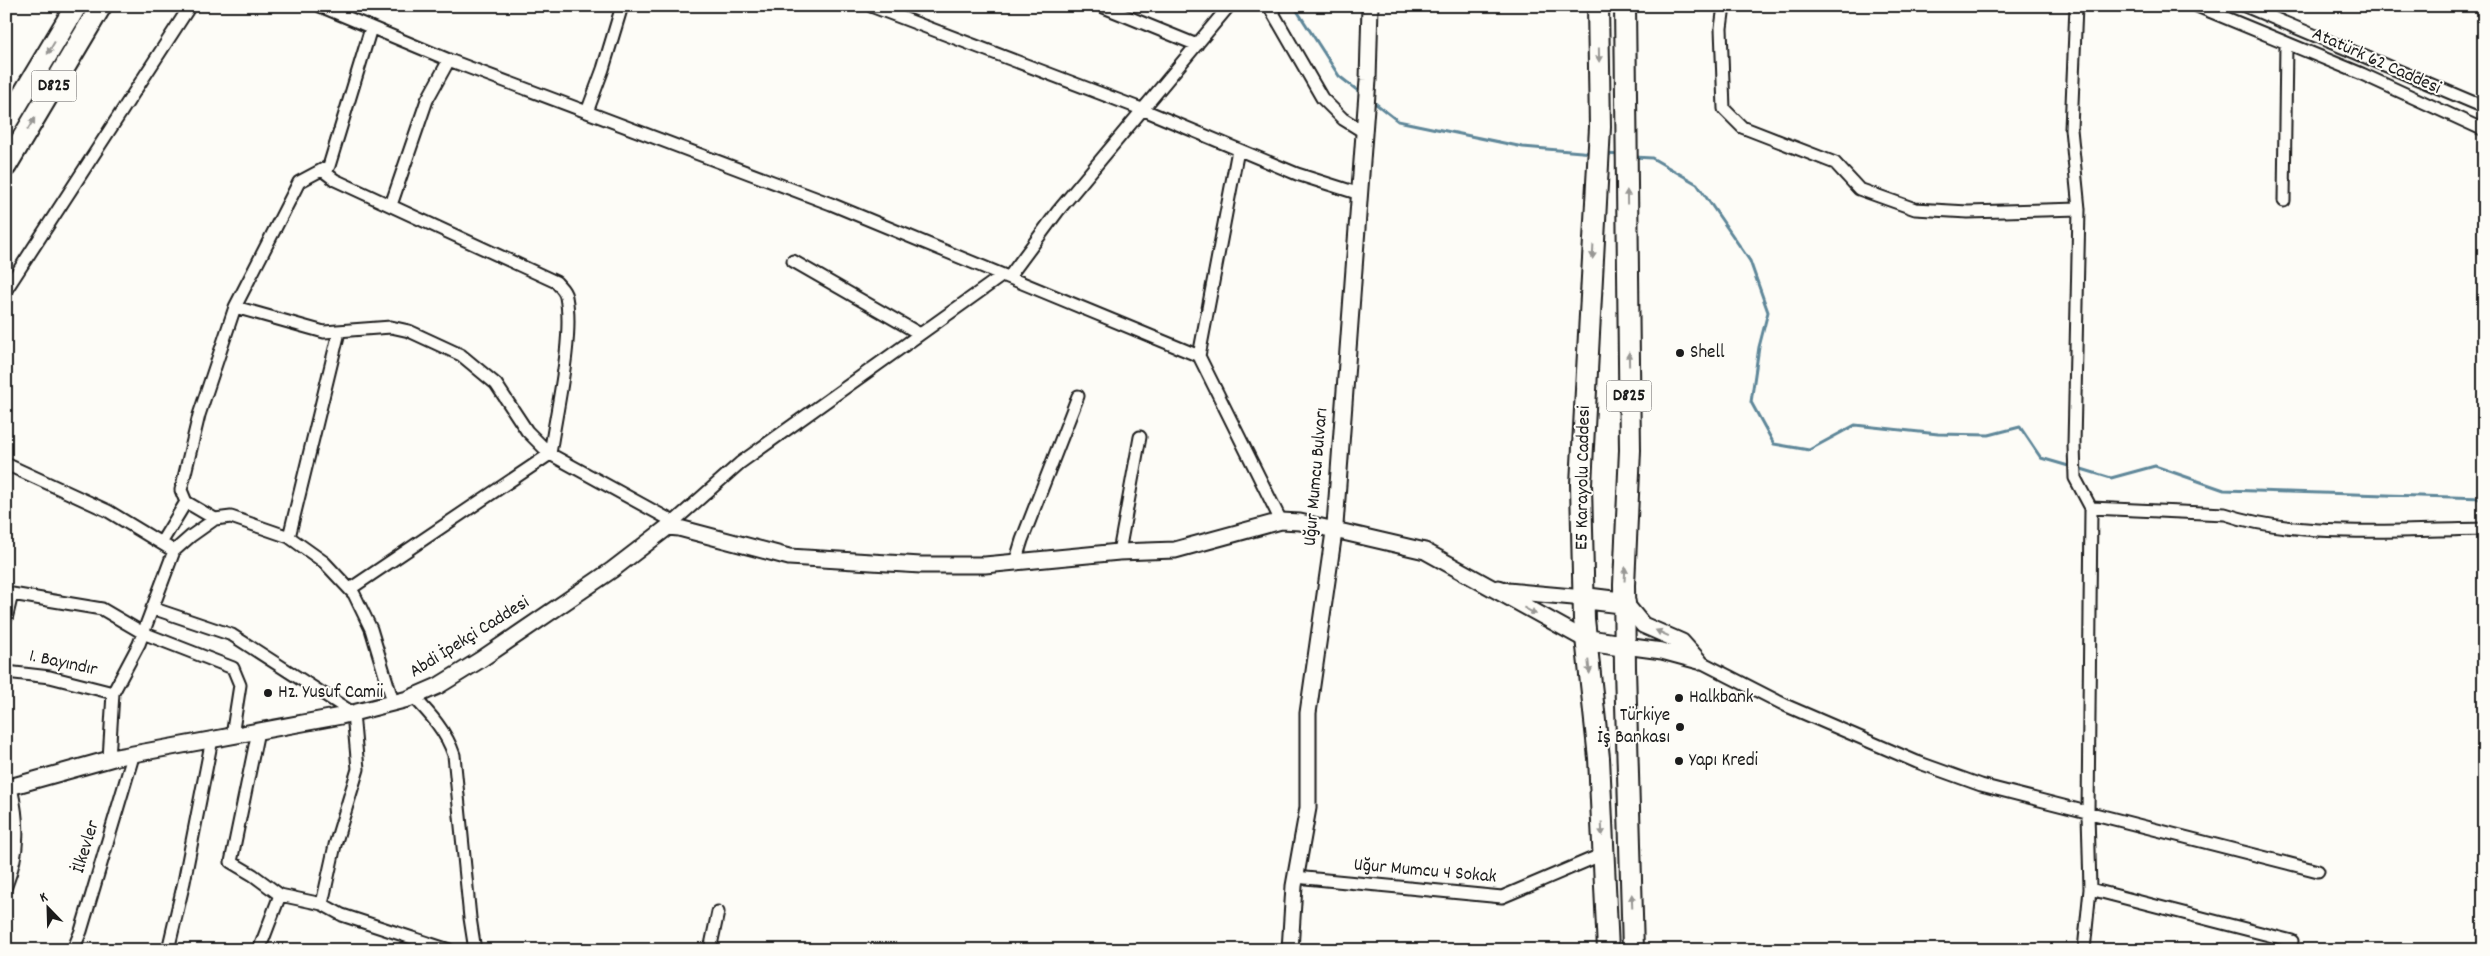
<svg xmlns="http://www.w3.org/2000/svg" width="2490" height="956" font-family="Dekko,sans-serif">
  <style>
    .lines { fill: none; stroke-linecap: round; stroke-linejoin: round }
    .stream { stroke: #5f8799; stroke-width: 3 }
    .street-casing { stroke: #1c1c1c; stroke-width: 15 }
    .secondary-casing { stroke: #1c1c1c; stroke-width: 19 }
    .highway-casing { stroke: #1c1c1c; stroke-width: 24 }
    .street { stroke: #fdfcf7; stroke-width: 11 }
    .secondary { stroke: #fdfcf7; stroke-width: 15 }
    .highway { stroke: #fdfcf7; stroke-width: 20 }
    .oneway { fill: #989794 }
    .poi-dot { fill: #1c1c1c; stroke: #fdfcf7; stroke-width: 2 }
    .labels { text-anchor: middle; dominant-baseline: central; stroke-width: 4; stroke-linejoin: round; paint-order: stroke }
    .shield { fill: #fdfcf7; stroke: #605f5e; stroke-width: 1 }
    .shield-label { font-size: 18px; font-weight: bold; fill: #1c1c1c }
    .street-label { font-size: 19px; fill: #1c1c1c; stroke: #fdfcf7 }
    .poi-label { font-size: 19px; fill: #1c1c1c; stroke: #fdfcf7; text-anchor: start }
  </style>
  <rect width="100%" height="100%" fill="#fdfcf7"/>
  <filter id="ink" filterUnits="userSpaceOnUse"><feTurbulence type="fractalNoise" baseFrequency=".02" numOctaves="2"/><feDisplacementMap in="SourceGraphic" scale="10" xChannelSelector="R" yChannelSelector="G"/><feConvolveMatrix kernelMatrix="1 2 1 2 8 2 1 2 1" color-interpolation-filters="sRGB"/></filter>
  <g filter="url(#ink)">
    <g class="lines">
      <path class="stream" d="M1294,6L1339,76L1362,94
        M1371,100L1398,121L1523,147L1593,153
        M1606,154L1620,155
        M1634,157L1652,158L1697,184L1750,261L1768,312L1759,347L1751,402L1774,444L1809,450L1855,425L1938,434L1989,435L2020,427L2041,458L2072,467
        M2078,468L2111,478L2155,466L2224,490L2484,498"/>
      <defs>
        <path id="street" d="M320,6L449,60L831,204L1199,356L1281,521
          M871,6L1144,110L1297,174L1360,194
          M1101,6L1197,45
          M1269,6L1322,98L1343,119L1364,132
          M1724,6L1721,28L1724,109L1742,127L1835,163L1859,189L1915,209L1968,212L2079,209
          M2076,6L2071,129L2079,209L2074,445L2075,478L2091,508L2088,813L2090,889L2084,950
          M2197,6L2362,74L2484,130
          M2245,6L2484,107
          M371,28L329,166L299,182L235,307L324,332L391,327L409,331L461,355L496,384L527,431L550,454L674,522
          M587,112L603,69L622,6
          M322,170L335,180L556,282C560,287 565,290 566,297C574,337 556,412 550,454L350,589
          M2284,201L2286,43
          M391,205L427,100L449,60
          M793,261L920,334
          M1009,277L1058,211L1229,6
          M6,290L190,6
          M1199,356L1238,150
          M6,464L108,511L174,551
          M2091,508L2225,514C2298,539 2406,530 2484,529
          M215,519L186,502L181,490L199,415L235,307
          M669,526L740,463L1003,275
          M289,537L339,332
          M161,543L186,502
          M1119,552L1140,437
          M1020,563L1018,553L1022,540L1078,396
          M6,593L102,609L143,633L233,668L240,685L232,736
          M152,608L232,635L353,713L358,769L335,845L322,904
          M6,619L12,594
          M1699,661L1787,706L1917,762L1981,785L2318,871
          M6,672L50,677L113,693
          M413,696C430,714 446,731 454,755L470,918L475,950
          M258,731L231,862L253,875L280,895L322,904L342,915L449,950
          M109,759L113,693L139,644L174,551L191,536L215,519L231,517L289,537L324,562L354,594L371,629L393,702
          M1295,877L1502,897L1603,854
          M6,886C20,851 19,823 11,787
          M2090,889L2292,941
          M73,950L81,931L134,753
          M168,950L184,882L212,739
          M259,950L280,895
          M710,950L718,912"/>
        <path id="secondary" d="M1499,588L1508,591L1584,598
          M1625,603L1643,625L1682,642L1699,661
          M1625,646L1662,651L1699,661
          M6,788L117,757L341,716L408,699L438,686L480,660L612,570L668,527L679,528L789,557L921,565H985L1119,552L1175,550L1281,521L1300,522L1425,551L1586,640
          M1290,950L1294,886L1308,808V713L1335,525L1368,80L1370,6"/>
        <path id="highway" d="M1598,6L1600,127L1581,484L1584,619L1599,758L1608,950
          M1625,6L1630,450L1624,585L1625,668L1633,950
          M6,123L76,6
          M6,166L101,6
          M1584,598L1625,603
          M1586,640L1625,646"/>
      </defs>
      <use href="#street" class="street-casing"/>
      <use href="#secondary" class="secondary-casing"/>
      <use href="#highway" class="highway-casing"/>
      <use href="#street" class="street"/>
      <use href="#secondary" class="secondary"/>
      <use href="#highway" class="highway"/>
    </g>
    <defs><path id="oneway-solid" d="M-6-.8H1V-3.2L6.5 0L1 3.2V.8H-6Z" transform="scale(1.25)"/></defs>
    <g class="oneway">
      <use href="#oneway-solid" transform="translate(51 48) rotate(121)"/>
      <use href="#oneway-solid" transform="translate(1599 55) rotate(89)"/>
      <use href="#oneway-solid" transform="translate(31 124) rotate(-59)"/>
      <use href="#oneway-solid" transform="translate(1627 197) rotate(-91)"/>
      <use href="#oneway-solid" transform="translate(1593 252) rotate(93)"/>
      <use href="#oneway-solid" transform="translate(1629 359) rotate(-91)"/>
      <use href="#oneway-solid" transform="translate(1625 574) rotate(-86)"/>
      <use href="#oneway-solid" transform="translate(1530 611) rotate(28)"/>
      <use href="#oneway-solid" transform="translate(1662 633) rotate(-156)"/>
      <use href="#oneway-solid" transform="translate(1589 667) rotate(84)"/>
      <use href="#oneway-solid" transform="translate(1602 829) rotate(87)"/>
      <use href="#oneway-solid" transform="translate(1632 901) rotate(-92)"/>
    </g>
  </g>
  <g class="poi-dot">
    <circle cx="1680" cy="353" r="5"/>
    <circle cx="268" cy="693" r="5"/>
    <circle cx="1679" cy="698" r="5"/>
    <circle cx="1680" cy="727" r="5"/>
    <circle cx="1679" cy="761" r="5"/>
  </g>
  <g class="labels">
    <g class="shield">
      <rect x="31.5" y="70.5" width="45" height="31" rx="4"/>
      <rect x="1606.5" y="380.5" width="45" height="31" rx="4"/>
    </g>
    <g class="shield-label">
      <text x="54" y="86">D825</text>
      <text x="1629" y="396">D825</text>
    </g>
    <g class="street-label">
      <text transform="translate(2376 62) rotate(24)">Atatürk 62 Caddesi</text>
      <text transform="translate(1317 477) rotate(-85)">Uğur Mumcu Bulvarı</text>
      <text transform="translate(1584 478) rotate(-89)">E5 Karayolu Caddesi</text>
      <text transform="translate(470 638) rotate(-32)">Abdi İpekçi Caddesi</text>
      <text transform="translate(63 664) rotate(12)">1. Bayındır</text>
      <text transform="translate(87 847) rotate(-73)">İlkevler</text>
      <text transform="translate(1425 872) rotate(5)">Uğur Mumcu 4 Sokak</text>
    </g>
    <g class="poi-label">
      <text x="1690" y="353">Shell</text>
      <text x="278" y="693">Hz. Yusuf Camii</text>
      <text x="1689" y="698">Halkbank</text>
      <text x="1670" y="716" text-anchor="end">Türkiye<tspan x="1670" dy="22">İş Bankası</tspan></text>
      <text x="1689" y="761">Yapı Kredi</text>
    </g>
  </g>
  <rect width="2490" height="956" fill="none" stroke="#fdfcf7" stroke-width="25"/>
  <rect x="12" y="12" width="2465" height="931" fill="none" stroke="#1c1c1c" stroke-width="2" filter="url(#ink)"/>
  <g transform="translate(48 908) rotate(337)" stroke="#fdfcf7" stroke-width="4" paint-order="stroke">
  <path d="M0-4L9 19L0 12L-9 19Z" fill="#1c1c1c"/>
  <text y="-8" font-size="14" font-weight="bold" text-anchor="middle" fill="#1c1c1c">K</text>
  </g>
</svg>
